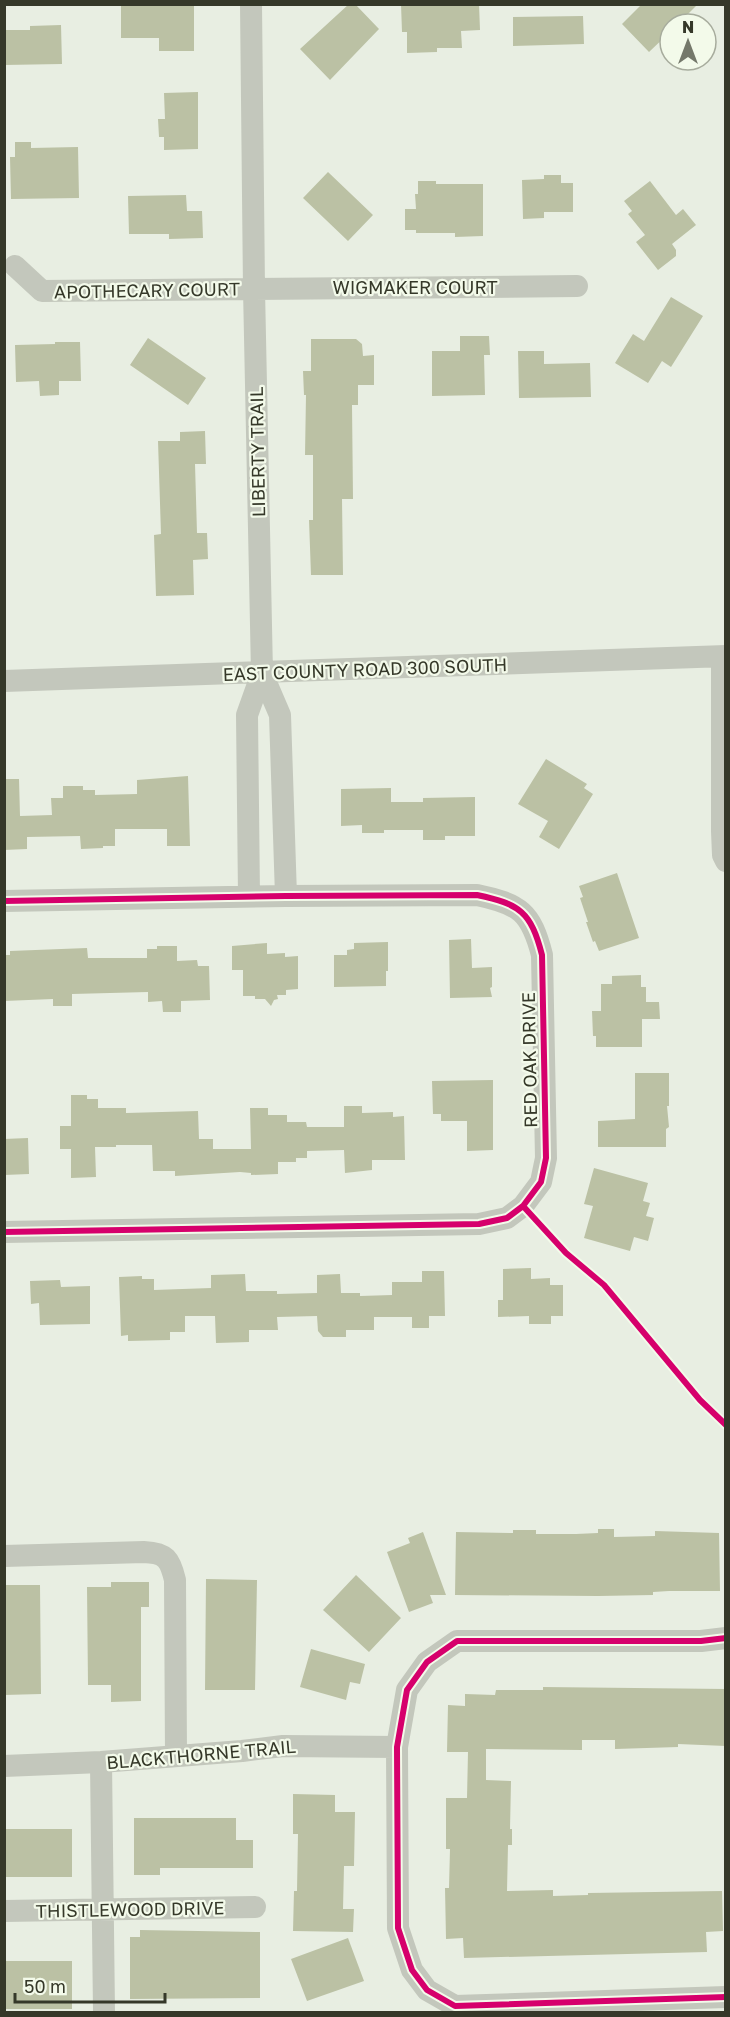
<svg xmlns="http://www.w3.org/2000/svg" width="730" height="2017" font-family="'Golos Text',sans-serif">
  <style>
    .building { fill: #bbc1a4 }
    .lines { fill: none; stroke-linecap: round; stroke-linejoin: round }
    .minor { stroke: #c3c7bc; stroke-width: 22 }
    .cycleway-casing { stroke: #f3faea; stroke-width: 10 }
    .cycleway { stroke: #d6006c; stroke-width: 6 }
    .labels { text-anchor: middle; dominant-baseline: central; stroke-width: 4.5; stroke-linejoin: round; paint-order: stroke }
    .street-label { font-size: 18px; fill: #353829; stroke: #f3faea }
  </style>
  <rect width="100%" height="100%" fill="#e8eee2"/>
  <path class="building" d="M121,4H194V51H159V38H121Z
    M349,4H355L379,29L330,80L300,49Z
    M401,4H479L480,30L461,31L462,48H437V52L407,53V32H402Z
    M642,4H698L678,24H670V32L649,52L622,24Z
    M583,16L584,44L513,46V17Z
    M61,25L62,64L4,65V30H30V26Z
    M198,92V149L164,150V137H159L158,119H165L164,93Z
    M15,142H31V148L78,147L79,198L11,199L10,157H15Z
    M328,172L373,215L348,241L303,198Z
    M544,175H561V183H573V212H544V218L523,219L522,180L544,179Z
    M418,181H436V184H483V236L455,237V233H416V230H405V209H416L415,194H418Z
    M650,181L676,215L683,209L696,225L672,244L676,250V256L658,270L636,242L645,235L628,214L632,211L624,201Z
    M186,195L187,211H202L203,238L169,239V234H129L128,196Z
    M671,297L703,316L671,367L662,361L648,383L615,363L633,334L644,341Z
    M460,336H489L490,355H484L485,395L432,396V351H460Z
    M148,338L206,378L188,405L130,365Z
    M311,339H356L362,344L363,356L374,355V385H358V405H352L353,499H342L343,575H311L309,520H313V455H305L306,395H304L303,371H311Z
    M55,342H80L81,381H59V395L40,396L39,381L16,382L15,345L55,344Z
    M518,351H544V364L590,363L591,397L519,398Z
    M205,431L206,464H195L197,533H207L208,559L193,560L194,595L156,596L154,535L161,534L158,441H180V432Z
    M546,759L587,784L584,788L593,794L559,849L539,837L548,821L518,804Z
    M188,776L190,846H167V829H115V846H103V848L81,849L80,836L27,837V849L4,850V779H19L20,816L52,815L51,798H63V786H83V790H95V795L137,794V780Z
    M391,788V802H423V798L475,797V836H445V840H423V830H384V833H362V825L341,826V789Z
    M617,873L639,938L599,951L595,941L593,942L586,922H588L580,898L583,897L579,886Z
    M471,939L472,968L492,967V987L490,988L492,997L450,998L449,940Z
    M388,942V971H386V986L334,987V955H347V950L354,949V943Z
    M267,943V954L285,953V957L298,956V989L286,990V995H277L278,999L274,1000L271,1006L265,999H255V996H243V970H232V946Z
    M157,946H177V961L197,960L198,966H209L210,1000L181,1001V1012H163L162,1001L148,1002V992L72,994V1006H53V999L4,1001V960H6V955H10V951L87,948L88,958H147V949H157Z
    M641,975V987H646V1002H659L660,1019H642V1047H596V1036H593L592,1011H601V984H612V976Z
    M635,1073H669V1106H667L669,1127L666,1129V1147H598V1121L635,1119Z
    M493,1080V1150L467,1151V1121H441V1114H433L432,1081Z
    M71,1095H87V1099H98V1108H126V1113L198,1111L199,1139H213V1149H251L250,1108H268V1115H287V1122H306L307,1127H344V1106H362V1113L393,1112V1117L404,1116L405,1160H372V1170L345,1173L344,1150L307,1151V1158H296V1162H278V1174L251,1175V1173L240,1172L175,1176V1171H153L152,1145H116V1147H95L96,1177L71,1178V1149H60V1126H71Z
    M28,1138L29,1174L4,1175V1139Z
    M594,1168L648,1183L643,1201L650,1203L646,1216L654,1218L648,1241L634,1237L630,1251L584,1238L593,1206L584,1204Z
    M531,1268V1279L550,1278V1285H563V1316H551V1324H529V1316L498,1317V1300H503V1269Z
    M422,1271H444L445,1316H429V1328H412V1317H374V1330H346V1337H323L318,1331L317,1316L277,1317L278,1330H249V1342L216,1343L215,1316H185V1332H170V1340L128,1341V1335L121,1336L119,1277L142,1276V1279H154V1290L211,1288V1275L245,1274L246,1291H277V1294L317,1293V1275L340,1274L341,1293H360V1296L392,1295V1282H422Z
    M60,1280L61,1287L90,1286V1324L40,1325L39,1303L31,1304L30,1281Z
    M598,1529H614V1537L655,1536V1531L719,1533L720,1591H669L653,1592V1595L598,1596L455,1595L456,1532L513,1533V1530H536V1534H576L598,1533Z
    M423,1532L446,1595H430L433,1603L409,1612L387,1552L410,1543L408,1538Z
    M356,1575L401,1618L369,1652L323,1610Z
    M206,1579L257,1580L255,1690H205Z
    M111,1582H149V1607H141V1701L111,1702V1685H88L87,1587H111Z
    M4,1585H40L41,1694L4,1695Z
    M311,1649L365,1664L360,1684L350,1682L346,1700L300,1687Z
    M543,1687L726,1689V1746L678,1744V1747L615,1749V1740H582V1750L486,1749V1780L511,1781L510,1829H512V1845H508L507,1891L553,1890V1896L588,1895V1893L722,1891L723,1931L706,1932L707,1952L464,1958L463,1938L446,1939L445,1888H449L450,1849H446V1798H467L468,1752H447L448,1705L465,1706V1694L495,1695L496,1690H543Z
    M293,1794L335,1795V1812H355L354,1866H344L343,1909H354L353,1932L293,1931L294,1891H297L298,1834H293Z
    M134,1818H236V1840H253V1868H160V1875H134Z
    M4,1829H72V1877H4Z
    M140,1930L260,1932V1998L130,1999V1937H140Z
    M348,1938L364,1981L307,2001L291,1959Z
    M4,1961H72V2009H4Z"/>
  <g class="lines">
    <path class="minor" d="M251,4L254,289L262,673L280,715L286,896
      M15,266L42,291L577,286
      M722,657V831L723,855L726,861
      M4,681L726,656
      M249,896L247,715L262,673
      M4,901L286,896L477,895C520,904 531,912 542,955L546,1158L541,1182L523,1206L507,1218L479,1224L4,1232
      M4,1556L144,1552C166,1553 170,1559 175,1580L176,1756
      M726,1638L701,1641H457L427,1662L407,1690L397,1747L398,1928L412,1970L427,1990L455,2006L726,1997
      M101,1762L104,2012
      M4,1766L101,1762L242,1751L283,1746L397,1747
      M4,1911L255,1907"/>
    <defs>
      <path id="cycleway" d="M4,901L286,896L477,895C520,904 531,912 542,955L546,1158L541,1182L523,1206L507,1218L479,1224L4,1232
        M523,1206L566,1253L604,1285L700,1400L726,1425
        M726,1638L701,1641H457L427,1662L407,1690L397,1747L398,1928L412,1970L427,1990L455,2006L726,1997"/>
    </defs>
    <use href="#cycleway" class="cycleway-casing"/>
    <use href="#cycleway" class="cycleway"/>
  </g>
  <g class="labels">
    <g class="street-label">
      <text x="415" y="287">WIGMAKER COURT</text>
      <text transform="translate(147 290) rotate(-1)">APOTHECARY COURT</text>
      <text transform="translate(257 452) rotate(-91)">LIBERTY TRAIL</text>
      <text transform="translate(365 669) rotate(-2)">EAST COUNTY ROAD 300 SOUTH</text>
      <text transform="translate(529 1060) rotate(-91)">RED OAK DRIVE</text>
      <text transform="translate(201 1754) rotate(-5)">BLACKTHORNE TRAIL</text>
      <text transform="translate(130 1909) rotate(-1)">THISTLEWOOD DRIVE</text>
    </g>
  </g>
  <rect width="730" height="2017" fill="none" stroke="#353829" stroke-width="12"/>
  <g transform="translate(688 42)"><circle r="28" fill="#f3faea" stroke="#a7ac9d" stroke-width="1.5"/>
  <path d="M0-4.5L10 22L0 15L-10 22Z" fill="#74786a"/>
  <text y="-9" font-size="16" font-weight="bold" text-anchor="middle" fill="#353829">N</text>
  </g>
  <path d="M15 1993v9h150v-9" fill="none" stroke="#353829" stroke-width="3"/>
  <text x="24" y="1993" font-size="18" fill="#353829" stroke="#f3faea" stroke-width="4.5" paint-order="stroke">50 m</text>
</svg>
